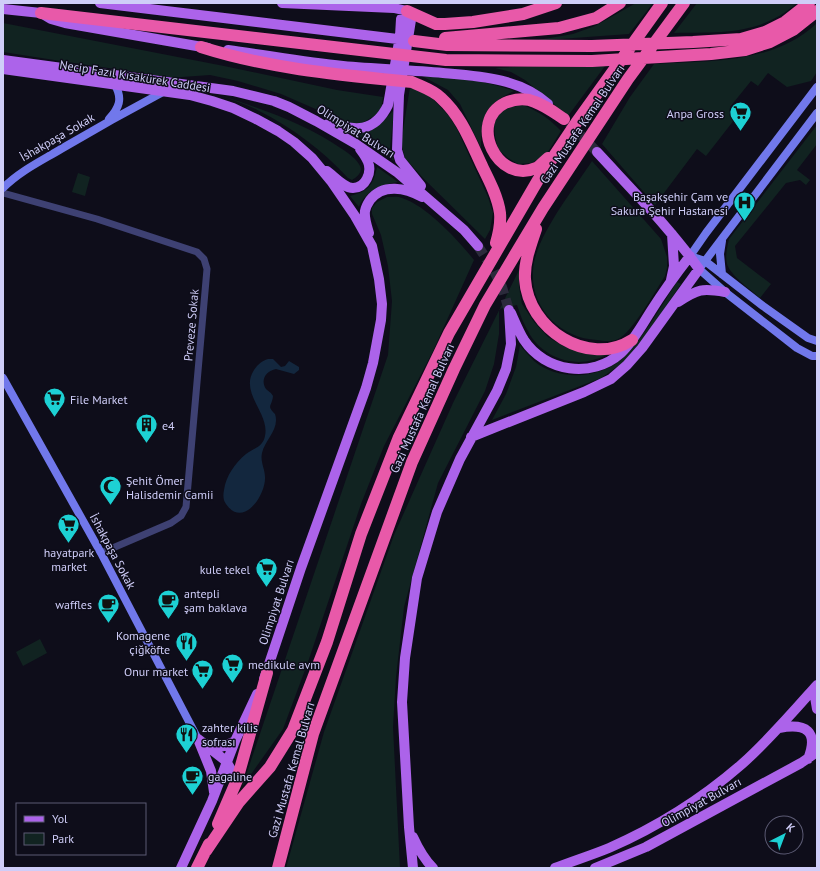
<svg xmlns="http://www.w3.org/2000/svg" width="820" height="871" font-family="'PT Sans',sans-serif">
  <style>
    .green { fill: #112321 }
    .water { fill: #13273e }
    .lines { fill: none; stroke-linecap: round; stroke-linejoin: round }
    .primary-tunnel { stroke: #2b2a3b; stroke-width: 10; stroke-dasharray: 10 5; stroke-linecap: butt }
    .street { stroke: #3e4173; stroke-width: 7 }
    .secondary { stroke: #7178eb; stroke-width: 8 }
    .primary { stroke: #ac63ea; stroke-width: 10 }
    .highway { stroke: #e859a9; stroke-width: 12 }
    .labels { text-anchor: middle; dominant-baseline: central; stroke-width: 3; stroke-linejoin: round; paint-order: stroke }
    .street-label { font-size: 12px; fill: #cfcdf8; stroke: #0e0d1a }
    .poi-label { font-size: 12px; fill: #cfcdf8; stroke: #0e0d1a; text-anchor: start }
  </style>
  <rect width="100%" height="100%" fill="#0e0d1a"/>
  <path class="green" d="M636,3H653L629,34L532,41L573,34L595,26Z
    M697,3H797C759,36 721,32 674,33Z
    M3,23L224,66L337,90L383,97L381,109L374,116L362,123L350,124L281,94L238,81L210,75L168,78L136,72L67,62L3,52Z
    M817,23V72L811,81L787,87L768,73L758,86L751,81L730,107L738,115L706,156L697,149L655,205L602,144L630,97L654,64C709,61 774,64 817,23Z
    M608,62L568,116L525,80L511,72L495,68Z
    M422,76C453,77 485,80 514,91C483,106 482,115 481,148L460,104L448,90Z
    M410,87L429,95L449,116L457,129L488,197L493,213L490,230L485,239L423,178L405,158L401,143Z
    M219,95C262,109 305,123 342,149C348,153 357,159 360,166C363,172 357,177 352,180L348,178C322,150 293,128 259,111C247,104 232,100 219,95Z
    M523,105C538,111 550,119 561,131L546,155L531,163L518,164L508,158L498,149L495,136L494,123L501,112L511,107Z
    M394,110L390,148L394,161L353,132L380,124Z
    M817,125V144L797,170L810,180L806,185L800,180L786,183L735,246L737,258L771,284L760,298C751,290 730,275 727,264C725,256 727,248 729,239Z
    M592,161L661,239L667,257V268L665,276C656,290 632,333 618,339C612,342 603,341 597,340C560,338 530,308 533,270C535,237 574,189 592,161Z
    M377,167L398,182C382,184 365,191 359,207L350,196C369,191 373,185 377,167Z
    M78,173L90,177L85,196L72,192Z
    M387,197C392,197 398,196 402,198C427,206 458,240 474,260L433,351L384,446L361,504L308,662L283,729L242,787L388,355L392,301L388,266L381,235L372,214V208L377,202Z
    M520,268L519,287L522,304L534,322L548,337L563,346L581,352L607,355C602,357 597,359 593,360C568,367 539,354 528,331C523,323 520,314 517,305L499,309V334L494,364L485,391L438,483L404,607L396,677L393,727L400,868H286L324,732L394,535L453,403Z
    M677,282L681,284L636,350L624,362L601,378L492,420L506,394L516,367L520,345C524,350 529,356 534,361C559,382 601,379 624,357C644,337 661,306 677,282Z
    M40,639L47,653L23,666L16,652Z"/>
  <path class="water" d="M268,359H273L281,367L285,366L289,361L299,367V370L294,374L276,369C266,371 260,380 266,389C269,392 271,392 273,396C272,407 266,405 275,414C280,429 265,440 262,453C260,462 265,469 265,477C266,495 243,529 226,504C223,500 223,495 224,490C226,476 235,463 246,454C254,448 263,447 265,436C270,413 239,393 254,370C258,364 262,361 268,359Z"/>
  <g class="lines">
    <path class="primary-tunnel" d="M569,123L597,152
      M478,246L493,269L502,287L509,310"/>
    <path class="street" d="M3,193L97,219L197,252L204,259L207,269L186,507L181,516L171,523L101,553"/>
    <path class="secondary" d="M817,87L706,233L690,256L705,261L763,306L808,338L817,341
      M817,113L699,269L725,292L797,348L812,356H817
      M109,119C119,108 123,99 115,85
      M3,188C20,171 41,161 61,149C95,129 129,110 163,92
      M722,274L720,254L722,241
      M3,378L101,553L198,739"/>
    <path class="primary" d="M100,3L414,41
      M282,3L394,8L407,11L411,20L399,95L397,150L400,160L421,186
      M3,9L41,13L51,19L65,23L208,48
      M228,50C266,55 304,62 343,66C376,69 409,70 443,73C479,76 520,78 548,104
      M3,60L233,91L274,101L289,107L316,121L356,144L398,173L464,230L478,246
      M3,69L190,95L212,101L233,108L256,119L278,131L294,142L312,158L331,181L355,216L372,246L379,279L382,304L381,320L373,363L366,388L301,568L264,679
      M328,124C355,130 374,134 388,105L400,36L401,19L407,11
      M327,171C334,176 344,188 353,188C366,188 372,172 368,162C366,157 363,153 360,149
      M369,233C367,226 364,218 365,211C366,206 368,203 370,200C383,183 406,188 422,197
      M671,280L674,266L672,234
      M678,302C698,289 702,288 725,292
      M511,313C515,322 519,332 524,340C545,372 592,379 621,353C633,342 642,325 651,311C663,292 676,274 690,256
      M471,437L584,392L611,379L627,365L642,348L699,269C669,227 632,190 597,152
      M817,691L815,697L817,709
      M779,728C806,723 819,731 808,759
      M198,739L226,761L237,780
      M198,739L211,771L214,792
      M207,744C218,750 225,746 235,741
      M413,837C418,848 424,859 433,868
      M181,868L212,801L235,741L257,694
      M413,868L409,827L402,702L405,658L417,578L437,512L460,459L497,391L506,369L511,344L509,310
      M555,868C573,861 592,855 609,848C657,827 703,798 742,764C769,740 793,712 817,685
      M595,868L646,847L801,763L817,752"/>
    <path class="highway" d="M407,11L436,24H445L473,22L523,14L556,3
      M41,13L446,60L592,61L711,54L745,50L770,42L793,30L817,11
      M445,38L559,28L596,18L620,3
      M414,41L447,45L592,46L693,42L741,39L765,32L785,22L809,3
      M201,47C270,69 341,75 412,82C422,87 433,90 441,98C462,117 471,143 483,168C490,182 498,198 500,213C501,224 499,233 496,243
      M548,158C544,161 540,166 536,168C498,185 467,122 505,103C515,99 526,98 535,102C546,106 555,113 564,119
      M536,229C531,244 524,262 525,279C528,329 588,368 632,340
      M218,824L237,780L267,673
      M206,851L239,802L270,767L293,730L327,642L361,534L399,437L449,333L538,180L576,123L662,3
      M197,868L209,844
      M278,868L313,734L412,462L454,369L485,305L543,208L628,79L684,3"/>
  </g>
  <defs>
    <symbol id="supermarket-pin" viewBox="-11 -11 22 30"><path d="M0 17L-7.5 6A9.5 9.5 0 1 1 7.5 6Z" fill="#1dd1d4" stroke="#0e0d1a"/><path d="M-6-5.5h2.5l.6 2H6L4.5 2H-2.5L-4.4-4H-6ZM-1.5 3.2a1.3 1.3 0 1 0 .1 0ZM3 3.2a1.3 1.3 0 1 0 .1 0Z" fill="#111"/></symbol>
    <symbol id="hospital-pin" viewBox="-11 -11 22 30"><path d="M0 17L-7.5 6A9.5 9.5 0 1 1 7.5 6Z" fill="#1dd1d4" stroke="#0e0d1a"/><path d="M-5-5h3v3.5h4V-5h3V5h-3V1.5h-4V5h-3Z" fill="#111"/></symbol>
    <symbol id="building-pin" viewBox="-11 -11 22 30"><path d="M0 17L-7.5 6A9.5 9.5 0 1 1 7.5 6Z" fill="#1dd1d4" stroke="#0e0d1a"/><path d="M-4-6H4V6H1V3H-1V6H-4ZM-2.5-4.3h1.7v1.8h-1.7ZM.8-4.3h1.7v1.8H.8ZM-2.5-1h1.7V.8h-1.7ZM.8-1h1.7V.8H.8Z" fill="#111"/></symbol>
    <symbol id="mosque-pin" viewBox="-11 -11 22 30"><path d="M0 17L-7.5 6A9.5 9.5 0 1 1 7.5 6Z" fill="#1dd1d4" stroke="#0e0d1a"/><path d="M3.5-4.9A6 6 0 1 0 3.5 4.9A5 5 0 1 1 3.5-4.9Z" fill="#111"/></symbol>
    <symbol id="cafe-pin" viewBox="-11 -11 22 30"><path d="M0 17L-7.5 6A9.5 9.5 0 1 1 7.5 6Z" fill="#1dd1d4" stroke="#0e0d1a"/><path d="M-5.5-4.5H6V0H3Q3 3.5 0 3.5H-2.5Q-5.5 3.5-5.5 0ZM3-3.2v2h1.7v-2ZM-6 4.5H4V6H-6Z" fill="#111"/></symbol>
    <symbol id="restaurant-pin" viewBox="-11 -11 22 30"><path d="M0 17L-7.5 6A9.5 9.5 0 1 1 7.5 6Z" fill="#1dd1d4" stroke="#0e0d1a"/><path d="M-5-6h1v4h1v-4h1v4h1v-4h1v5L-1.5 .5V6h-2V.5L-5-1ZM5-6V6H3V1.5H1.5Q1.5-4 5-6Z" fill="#111"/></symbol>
  </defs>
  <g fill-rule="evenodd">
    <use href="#supermarket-pin" x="728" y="100" width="25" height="34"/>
    <use href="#hospital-pin" x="732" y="190" width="25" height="34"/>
    <use href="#supermarket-pin" x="42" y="386" width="25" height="34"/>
    <use href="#building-pin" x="134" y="412" width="25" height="34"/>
    <use href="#mosque-pin" x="98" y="474" width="25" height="34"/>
    <use href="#supermarket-pin" x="56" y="512" width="25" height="34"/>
    <use href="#supermarket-pin" x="254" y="556" width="25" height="34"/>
    <use href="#cafe-pin" x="156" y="588" width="25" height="34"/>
    <use href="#cafe-pin" x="96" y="592" width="25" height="34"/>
    <use href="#restaurant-pin" x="174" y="630" width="25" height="34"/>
    <use href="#supermarket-pin" x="220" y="652" width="25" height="34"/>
    <use href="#supermarket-pin" x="190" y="658" width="25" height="34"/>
    <use href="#restaurant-pin" x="174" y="722" width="25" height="34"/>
    <use href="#cafe-pin" x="180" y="764" width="25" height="34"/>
  </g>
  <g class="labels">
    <g class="street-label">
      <text transform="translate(135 76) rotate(9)">Necip Fazıl Kısakürek Caddesi</text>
      <text transform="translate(582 124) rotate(-56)">Gazi Mustafa Kemal Bulvarı</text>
      <text transform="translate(356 131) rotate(32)">Olimpiyat Bulvarı</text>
      <text transform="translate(57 137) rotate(-30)">İshakpaşa Sokak</text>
      <text transform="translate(191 325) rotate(-85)">Preveze Sokak</text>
      <text transform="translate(422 408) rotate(-66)">Gazi Mustafa Kemal Bulvarı</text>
      <text transform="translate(113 551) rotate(62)">İshakpaşa Sokak</text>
      <text transform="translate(276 602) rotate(-72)">Olimpiyat Bulvarı</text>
      <text transform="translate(291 770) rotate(-74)">Gazi Mustafa Kemal Bulvarı</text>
      <text transform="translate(701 802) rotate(-29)">Olimpiyat Bulvarı</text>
    </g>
    <g class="poi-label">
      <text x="724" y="113" text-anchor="end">Anpa Gross</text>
      <text x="728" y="196" text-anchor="end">Başakşehir Çam ve<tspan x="728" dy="14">Sakura Şehir Hastanesi</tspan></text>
      <text x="70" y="399">File Market</text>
      <text x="162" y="425">e4</text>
      <text x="126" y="480">Şehit Ömer<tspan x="126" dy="14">Halisdemir Camii</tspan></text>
      <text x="69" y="552" text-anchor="middle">hayatpark<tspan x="69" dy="14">market</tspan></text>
      <text x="250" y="569" text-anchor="end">kule tekel</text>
      <text x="184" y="593">antepli<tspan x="184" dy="14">şam baklava</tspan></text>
      <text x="92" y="604" text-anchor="end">waffles</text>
      <text x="170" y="635" text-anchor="end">Komagene<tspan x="170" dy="14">çiğköfte</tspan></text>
      <text x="248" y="664">medikule avm</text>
      <text x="188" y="671" text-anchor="end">Onur market</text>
      <text x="202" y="727">zahter kilis<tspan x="202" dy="14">sofrası</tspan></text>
      <text x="208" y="776">gagaline</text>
    </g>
  </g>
  <rect width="820" height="871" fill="none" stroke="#cfcdf8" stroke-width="8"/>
  <rect x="16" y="803" width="130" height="52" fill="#0e0d1a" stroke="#5b5a73"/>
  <rect x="24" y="816" width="20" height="6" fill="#ac63ea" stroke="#5b5a73"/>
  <text x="52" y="823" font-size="12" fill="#cfcdf8">Yol</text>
  <rect x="24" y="833" width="20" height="12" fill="#112321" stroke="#5b5a73"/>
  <text x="52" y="843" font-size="12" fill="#cfcdf8">Park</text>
  <g transform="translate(784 835) rotate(42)"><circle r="19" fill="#0e0d1a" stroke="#5b5a73"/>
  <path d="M0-3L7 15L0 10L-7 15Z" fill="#1dd1d4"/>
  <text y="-6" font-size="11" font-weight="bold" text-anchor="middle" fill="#cfcdf8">K</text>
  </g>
</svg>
